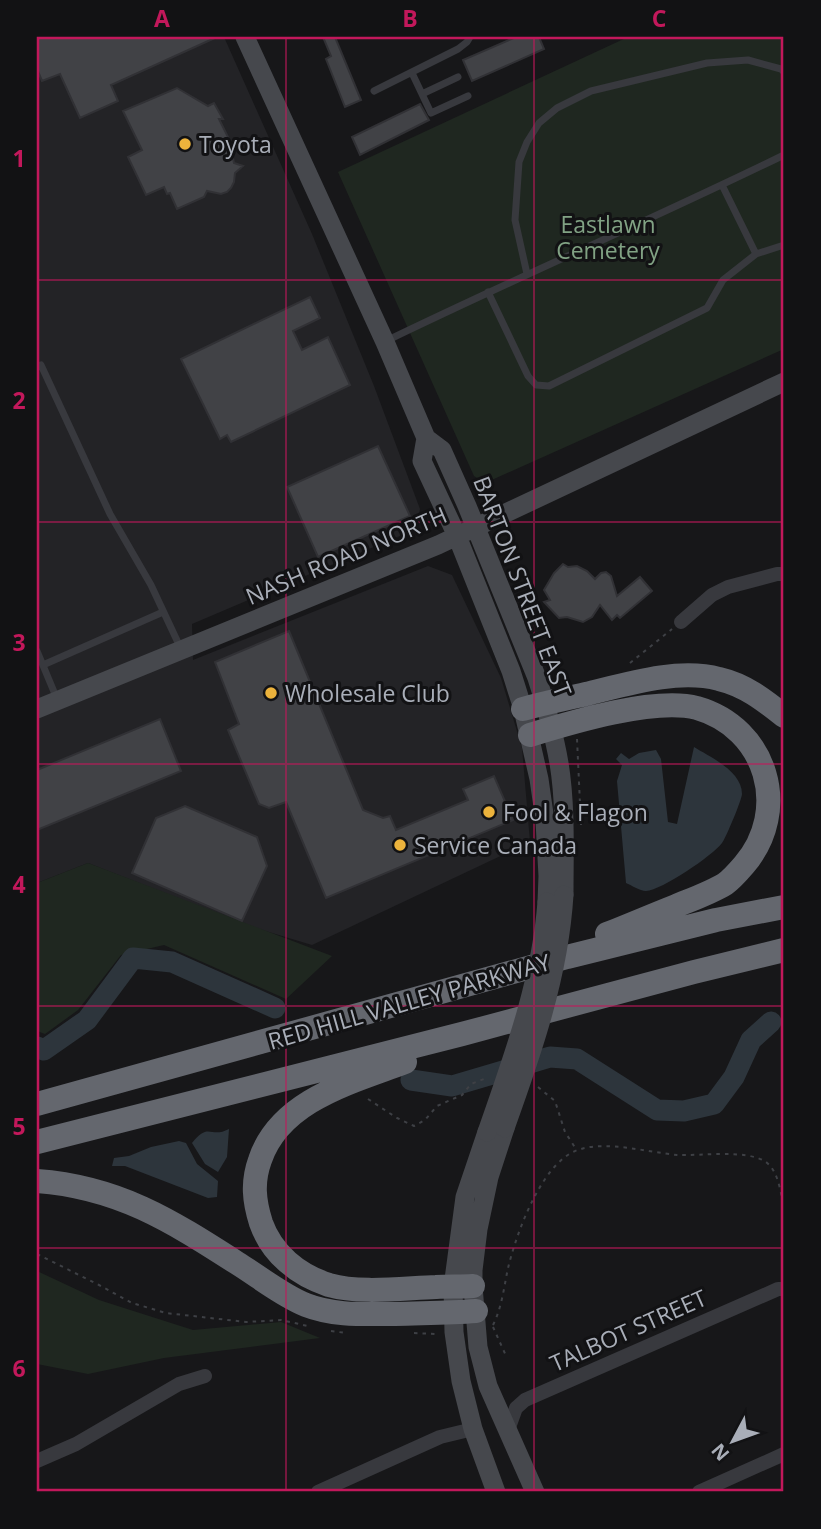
<svg xmlns="http://www.w3.org/2000/svg" width="821" height="1529" font-family="'Open Sans',sans-serif">
  <style>
    .built { fill: #232326 }
    .green { fill: #1f2720 }
    .water { fill: #2d353c }
    .lines { fill: none; stroke-linecap: round; stroke-linejoin: round }
    .stream { stroke: #2d353c; stroke-width: 3.5 }
    .river { stroke: #2d353c; stroke-width: 21 }
    .building { fill: #414246; stroke: #313135; stroke-width: 2 }
    .path { stroke: #3e4045; stroke-width: 2; stroke-dasharray: 3.5 5; stroke-linecap: butt }
    .service { stroke: #38393e; stroke-width: 7 }
    .minor { stroke: #38393e; stroke-width: 14 }
    .secondary { stroke: #46484d; stroke-width: 19 }
    .motorway { stroke: #64676e; stroke-width: 24 }
    .secondary-bridge { stroke: #46484d; stroke-width: 19 }
    .grid { fill: none; stroke: #c2185b; stroke-width: 2; stroke-opacity: 0.55 }
    .poi-dot { fill: #ecb33c; stroke: #121214; stroke-width: 2.5 }
    .labels { text-anchor: middle; dominant-baseline: central; stroke-width: 6; stroke-linejoin: round; paint-order: stroke }
    .poi-label { font-size: 23px; fill: #a9aeb8; stroke: #121214; text-anchor: start }
    .park-label { font-size: 23px; fill: #81a284; stroke: #121214 }
    .street-label { font-size: 23px; fill: #a9aeb8; stroke: #121214 }
    .neatline { fill: none; stroke: #c2185b; stroke-width: 2.5 }
    .grid-label { font-size: 23px; text-anchor: middle; font-weight: bold; fill: #c2185b }
  </style>
  <rect width="100%" height="100%" fill="#171719"/>
  <path class="built" d="M37,37H224L312,234L374,386L420,509L416,529L192,624L193,660L428,566L452,575L501,678L522,748L530,842L312,945L246,925L88,863L37,883Z"/>
  <path class="green" d="M628,37H784V349L485,483L474,476L338,172Z
    M88,863L332,956L286,999L164,945L121,955L78,1010L45,1034L37,1031V883Z
    M37,1271L99,1300L193,1330L281,1322L320,1338L164,1358L88,1374L37,1364Z"/>
  <path class="water" d="M694,747C710,757 742,771 742,794C742,799 726,838 722,843C712,856 662,890 646,891C640,891 631,885 626,883L617,781L622,765L616,759L621,753L629,759L639,753L656,750L661,759L668,822L677,824Z
    M229,1129L227,1157L218,1172L205,1164L192,1143C209,1121 210,1139 229,1129Z
    M179,1141L186,1143L197,1164L218,1181L217,1197L208,1198L125,1166H112L114,1158L129,1156L151,1147Z"/>
  <g class="lines">
    <path class="stream" d="M771,1022L784,1020"/>
    <path class="river" d="M37,1047L44,1050L87,1020L133,958L172,962L275,1008
      M411,1080L452,1086L550,1057L577,1059L657,1110L684,1111L714,1104L734,1077L751,1040L771,1022"/>
  </g>
  <path class="building" d="M37,37H217L111,85L118,101L80,118L60,74L42,81L37,69Z
    M323,37H335L361,100L345,107L326,59L331,56Z
    M516,37H539L544,49L472,81L463,60Z
    M177,88L208,106L214,103L223,119H219L229,139L234,163L243,166L235,173L234,182L231,188L227,192L221,194L207,191L204,197L177,209L170,193L167,194L164,187L146,195L128,157L142,150L123,111Z
    M420,104L429,120L360,155L352,137Z
    M310,297L320,318L293,331L302,350L328,337L350,385L231,442L227,435L220,439L181,359Z
    M378,446L410,516L318,557L287,487Z
    M563,564L568,567L577,566L587,571L595,579L601,573L606,572L611,576L617,596L640,577L652,591L620,618L617,615L612,620L600,605L592,617L583,622L567,617L559,618L544,602L550,600L544,590L554,573Z
    M289,631L363,810L383,818L390,816L396,830L468,800L463,789L494,776L513,820L326,898L286,802L269,808L259,804L228,730L239,724L215,662Z
    M160,719L181,771L37,830V770Z
    M185,806L257,837L267,866L242,921L132,873L156,818Z"/>
  <g class="lines">
    <path class="path" d="M630,663L672,629
      M577,739L581,825
      M538,1087L555,1101L565,1132L576,1149
      M368,1099L397,1118L414,1126L425,1120L437,1106L462,1095L471,1084L484,1079L487,1080
      M37,1254L99,1285L132,1303L166,1313L246,1322L281,1320L308,1326
      M493,1325C502,1307 504,1287 508,1268C516,1236 531,1196 551,1171C559,1161 569,1152 581,1149C607,1141 648,1152 677,1155C700,1156 747,1149 766,1162C779,1172 780,1192 784,1206
      M493,1327L507,1358
      M331,1331L346,1333
      M414,1333L436,1334"/>
    <path class="service" d="M412,73L431,113L468,96
      M374,91L458,49L467,42L470,37
      M422,94L458,77
      M722,185L756,254
      M527,274L515,220L519,162L527,142L539,123L557,108L591,91L707,63L748,60L781,69L784,72
      M488,292L528,376L536,385L549,386L707,308L723,280L756,254L784,245
      M386,341C518,277 653,219 784,155
      M37,367L41,365L110,514L151,585L181,649
      M37,651L57,699
      M43,665L163,612"/>
    <path class="minor" d="M681,622L712,595L728,587L777,574H784
      M507,1433L516,1408L525,1400L778,1289H784
      M37,1461L76,1444L179,1384L205,1376
      M318,1492L440,1437L473,1429
      M699,1492L784,1454"/>
    <path class="secondary" d="M245,37L385,342L426,438L442,450L467,506L537,678C546,706 554,734 559,763C566,806 564,852 564,895
      M426,438L422,461L457,536L511,671L523,709L539,779L545,821L548,876L547,902
      M37,709L438,545L784,382
      M505,1128L489,1177L478,1229L473,1270V1286L478,1347L488,1386L535,1492
      M487,1132L465,1197L453,1287L454,1332L461,1381L473,1429L496,1492"/>
    <path class="motorway" d="M523,709C544,703 565,699 586,694C627,684 678,668 719,679C745,685 764,700 784,716
      M530,735C572,722 655,697 697,708C767,728 791,810 744,865C738,872 732,879 725,884C710,893 693,899 676,906C653,915 630,925 607,934
      M405,1062C352,1082 280,1100 260,1160C252,1182 254,1201 261,1223C272,1254 298,1275 329,1285C360,1294 404,1288 436,1287C448,1286 461,1287 473,1286
      M37,1104L567,957L716,920L784,907
      M37,1142L462,1034L694,972L784,950
      M37,1181C118,1187 170,1220 237,1263C258,1276 283,1296 306,1305C334,1316 365,1314 395,1314C422,1313 449,1313 476,1311"/>
    <path class="secondary-bridge" d="M505,1128C532,1053 559,976 564,895
      M487,1132C513,1057 541,982 547,902"/>
  </g>
  <path class="grid" d="M286,37V1492M534,37V1492M37,280H784M37,522H784M37,764H784M37,1006H784M37,1248H784"/>
  <g class="poi-dot">
    <circle cx="185" cy="144" r="7"/>
    <circle cx="271" cy="693" r="7"/>
    <circle cx="489" cy="812" r="7"/>
    <circle cx="400" cy="845" r="7"/>
  </g>
  <g class="labels">
    <g class="poi-label">
      <text x="199" y="144">Toyota</text>
      <text x="285" y="693">Wholesale Club</text>
      <text x="503" y="812">Fool &amp; Flagon</text>
      <text x="414" y="845">Service Canada</text>
    </g>
    <g class="park-label">
      <text x="608" y="224">Eastlawn<tspan x="608" dy="26">Cemetery</tspan></text>
    </g>
    <g class="street-label">
      <text transform="translate(346 555) rotate(-23)">NASH ROAD NORTH</text>
      <text transform="translate(523 586) rotate(69)">BARTON STREET EAST</text>
      <text transform="translate(409 1001) rotate(-16)">RED HILL VALLEY PARKWAY</text>
      <text transform="translate(628 1330) rotate(-24)">TALBOT STREET</text>
    </g>
  </g>
  <rect width="821" height="1529" fill="none" stroke="#121214" stroke-width="77"/>
  <g transform="translate(733 1441) rotate(229)" stroke="#121214" stroke-width="5" paint-order="stroke">
  <path d="M0-5L12 26L0 18L-12 26Z" fill="#a9aeb8"/>
  <text y="-10" font-size="19" font-weight="bold" text-anchor="middle" fill="#a9aeb8">N</text>
  </g>
  <rect x="38" y="38" width="744" height="1452" class="neatline"/>
  <g class="grid-label">
    <text x="162" y="27">A</text>
    <text x="410" y="27">B</text>
    <text x="659" y="27">C</text>
    <text x="19" y="167">1</text>
    <text x="19" y="409">2</text>
    <text x="19" y="651">3</text>
    <text x="19" y="893">4</text>
    <text x="19" y="1135">5</text>
    <text x="19" y="1377">6</text>
  </g>
</svg>
